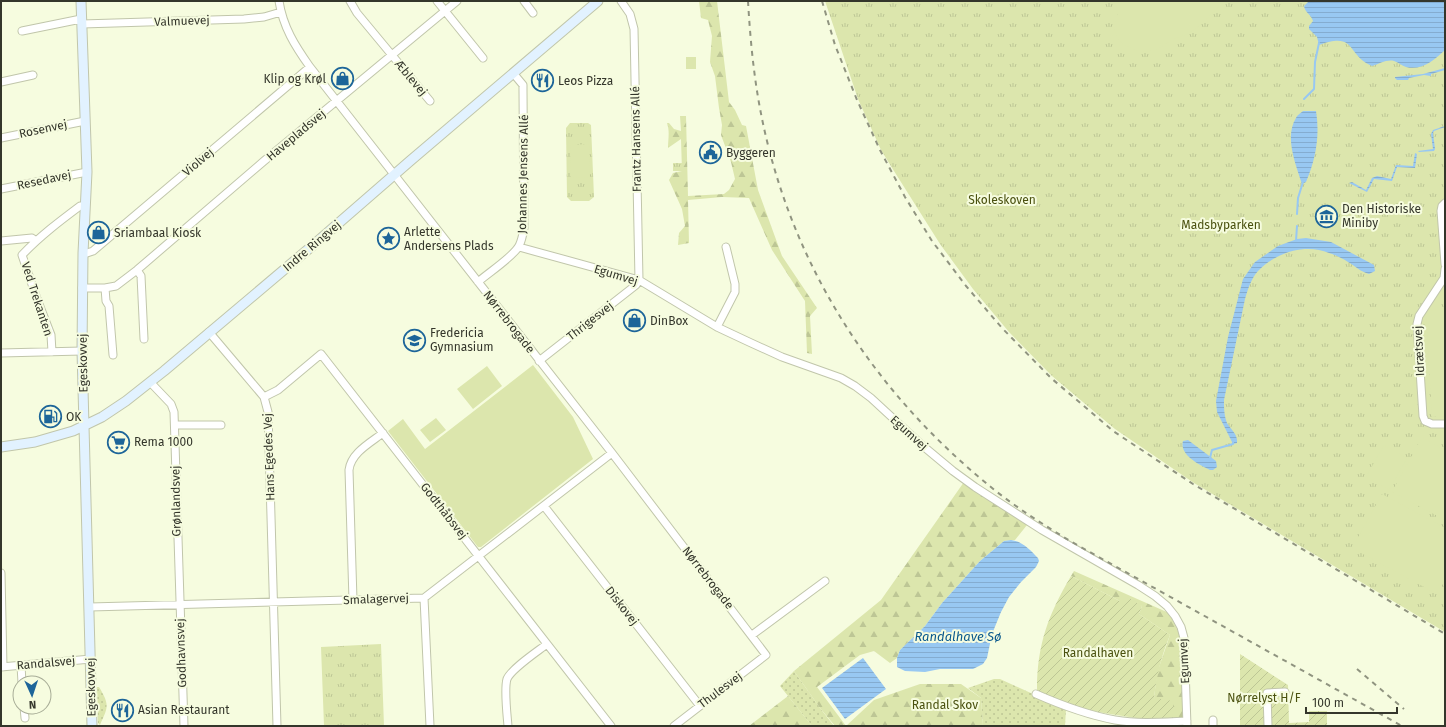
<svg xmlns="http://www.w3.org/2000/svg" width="1446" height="727" font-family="'Fira Sans',sans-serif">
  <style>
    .grass { fill: url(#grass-dots) }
    .forest { fill: url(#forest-firs) }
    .park { fill: url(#park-tufts) }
    .garden { fill: url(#garden-furrows) }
    .pitch { fill: #dce6ad }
    .water { fill: url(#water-rules) }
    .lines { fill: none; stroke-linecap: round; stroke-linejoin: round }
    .stream { stroke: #98c8f2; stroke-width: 2 }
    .street-casing { stroke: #c1c6ab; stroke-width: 9 }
    .secondary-casing { stroke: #c1c6ab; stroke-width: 11 }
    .street { stroke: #fff; stroke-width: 7 }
    .secondary { stroke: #e2f2ff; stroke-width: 9 }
    .rail { stroke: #909480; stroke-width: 2; stroke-dasharray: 5 5; stroke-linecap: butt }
    .labels { text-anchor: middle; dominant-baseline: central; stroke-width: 4; stroke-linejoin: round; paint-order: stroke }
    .street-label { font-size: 12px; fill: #34362b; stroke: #f6fcdf }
    .poi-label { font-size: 12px; fill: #34362b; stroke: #f6fcdf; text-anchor: start }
    .park-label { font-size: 12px; fill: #4a510f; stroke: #f6fcdf }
    .water-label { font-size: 13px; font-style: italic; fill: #09588c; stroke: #f6fcdf }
  </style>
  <defs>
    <pattern id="grass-dots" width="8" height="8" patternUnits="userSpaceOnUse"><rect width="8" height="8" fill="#dce6ad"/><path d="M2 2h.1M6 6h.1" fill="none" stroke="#bdc695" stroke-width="1.8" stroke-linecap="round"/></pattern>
    <pattern id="forest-firs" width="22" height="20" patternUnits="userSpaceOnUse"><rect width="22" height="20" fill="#dce6ad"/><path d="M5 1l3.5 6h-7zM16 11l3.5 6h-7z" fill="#bdc695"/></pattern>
    <pattern id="park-tufts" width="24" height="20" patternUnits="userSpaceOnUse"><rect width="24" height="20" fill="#dce6ad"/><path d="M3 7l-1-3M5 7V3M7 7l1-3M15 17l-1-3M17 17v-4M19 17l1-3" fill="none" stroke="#bdc695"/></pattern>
    <pattern id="garden-furrows" width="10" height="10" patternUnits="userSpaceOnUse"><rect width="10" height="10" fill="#dce6ad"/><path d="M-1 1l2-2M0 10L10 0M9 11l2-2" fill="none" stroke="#bdc695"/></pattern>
    <pattern id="water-rules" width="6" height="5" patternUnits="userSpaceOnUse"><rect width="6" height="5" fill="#98c8f2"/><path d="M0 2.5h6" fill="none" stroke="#84acd0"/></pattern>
  </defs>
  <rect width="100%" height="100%" fill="#f6fcdf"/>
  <path class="grass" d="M794,671L820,708L834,726H812L780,686Z
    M994,679H1000L1066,709L1065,726H983L981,698L968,688Z
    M97,687H99C110,705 108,707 100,725L98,723Z"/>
  <path class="forest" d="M699,1H717L729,102L735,110L742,125L746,126L758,190L782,256L817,308L810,316L812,354L807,353L805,301L772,250L749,198L722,197L688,200L689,243L678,245L679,233L685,226L682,209L669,180L673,173L682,171L681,139L668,148C668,139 670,132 667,123H669L674,129L681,131L680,116H686L688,196L724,194L729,190L735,179L731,162L721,135L722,125L719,108L715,76L710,62L712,36L708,20L701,18Z
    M964,482L1027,525L1015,540H1011L1004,541L980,561L942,603L925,626L900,650L897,658L890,663L874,651L860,655L817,687L846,726L874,700L920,684H961L981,698L983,726H835L820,708L794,671L881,600Z
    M1074,571L1169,613L1179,633L1181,649L1184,718L1173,720L1154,698L1157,673L1170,635L1139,614L1142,606L1120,601L1071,576Z
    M788,696L812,726H749Z"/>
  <path class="park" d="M825,1H1445V632L1194,483L1115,429L1052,376L1009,332L973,289L940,244L894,171L881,150L858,99Z
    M570,123H588L591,125L594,197L589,201H571L567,197L566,128Z
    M673,163H682V171H673Z
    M381,644L384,726H324L321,647Z"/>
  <path class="garden" d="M1071,576L1120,601L1129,598L1142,606L1139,614L1170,635C1161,657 1157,674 1154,698L1173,701V720L1154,721L1098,712L1077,707L1058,701L1037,690C1037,645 1048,615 1071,576Z
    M1240,654L1288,685L1289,723L1309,722V711H1327V726H1240Z"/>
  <path class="pitch" d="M919,1H937L927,10Z
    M1122,1H1225C1214,11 1201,26 1189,33C1184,36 1177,37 1172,40C1165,44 1158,50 1150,51C1141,53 1134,50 1127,46C1106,35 1117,18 1122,1Z
    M686,57H696V69H686Z
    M589,144L590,177L571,178L570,145Z
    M1445,309V416L1432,417L1426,311Z
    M533,365L573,417L593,459L481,547H478L388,431L403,419L425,449Z
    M487,366L502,386L473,409L457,389Z
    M436,418L446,430L430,442L420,430Z
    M1422,437L1445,450V520L1392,492Z
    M1384,445L1407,458L1389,490L1366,477Z
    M1382,494L1445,528V580L1437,594L1352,548Z"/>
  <path class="water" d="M1309,1H1445V50C1434,60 1422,71 1406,67C1402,66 1398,62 1394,61C1387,59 1379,64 1372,66C1346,55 1357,31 1319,45L1317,37L1309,29V26L1313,21C1311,14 1305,13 1304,6Z
    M1445,68V70L1431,74V76L1424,75L1409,78L1408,80H1397L1395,78V77L1423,74Z
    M1303,111H1316C1320,135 1316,159 1306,182L1302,184C1296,165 1284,137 1296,118C1297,115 1301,113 1303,111Z
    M1445,126V127L1434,131L1433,133L1435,149L1434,151L1419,152L1418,151L1433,149L1431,134L1433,130Z
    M1415,153L1417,154L1415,168L1397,167L1392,181L1374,179L1367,192L1349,183L1352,182L1366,190L1372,178L1377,176L1391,179L1396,165L1413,166Z
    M1306,238L1331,242L1374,265L1375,271L1369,274C1361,272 1355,266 1348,262C1342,258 1335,255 1329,253C1305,243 1275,253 1258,271C1251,279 1248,289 1245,299L1224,400C1224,408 1224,415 1227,423C1231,430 1238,434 1237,443L1233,444L1217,412L1216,401L1228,337L1243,279L1255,262L1278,246L1297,239Z
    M1188,440L1216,461L1217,467L1213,470H1210C1200,465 1179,455 1183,441Z
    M1011,540C1022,541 1030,550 1038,558L1039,561L1036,567L1021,582L1009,597L1001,612L992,634L987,658L983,664L973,669H940L925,672L905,671L897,667V658L900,650L925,626L942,603L980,561L1004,541Z
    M863,658L886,689L845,719L822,688Z"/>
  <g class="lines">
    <path class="stream" d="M1304,99L1314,89L1315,62L1319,43
      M1297,214L1298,198L1303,182
      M1296,241L1297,226
      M1210,458L1212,450L1233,444V442"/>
    <defs>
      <path id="street" d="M279,1C283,27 295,46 310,67L612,453L766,655L674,726
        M350,1L357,13L430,101
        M437,1L483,58
        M524,1L533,13
        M82,24L244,19L264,17L281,12
        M22,31L81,19
        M1,82L33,75
        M1,138L85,121
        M1,189L87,172
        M1445,203L1442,206L1441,211L1445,264
        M1,241L32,238L36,241
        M519,247L639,280L717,327L749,342L782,357L841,378L855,386L871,398L923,446L953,471L975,487L1042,530L1138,585L1155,596L1167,606L1175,616L1181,627L1184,638L1187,726
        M83,253H87L93,251L310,67
        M1445,269L1444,278L1419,316L1417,324L1423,416L1425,421L1432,424H1445
        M137,270L141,276L144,339
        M478,282C488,273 513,257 519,246C522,240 523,234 524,228L523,90V85L513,73
        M82,288H105L116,286L137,270L264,161L457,1
        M105,288L106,301L109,306L113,355
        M717,327L735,292V284L726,247
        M209,332L264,397L268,412L277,726
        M52,352L51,335L37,299L22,255C40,236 60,221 80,206H85
        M1,353L82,351
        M539,361L636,285L639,280L634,29L630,14L621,1
        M150,382L171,404L174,412L184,726
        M264,397L278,390L321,354L611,726
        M175,425H221
        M544,506L700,706
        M1,573L3,667
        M424,598L430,726
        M353,600L349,470C351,453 370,443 383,433
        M90,607L424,598L612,453
        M752,635L825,581
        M21,665L22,683
        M1,667L91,659
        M1036,694C1061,705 1088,715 1115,720C1139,724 1163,722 1187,721
        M24,707L25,718
        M1213,720V726
        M508,726C507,714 504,689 507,679C511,669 538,651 547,644
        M1268,726L1267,693L1285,692"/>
      <path id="secondary" d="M81,1L87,172L83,253L82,351L92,726
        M1,447L35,442L73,431L102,417L126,401L164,371L318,241L410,161L598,1"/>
    </defs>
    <use href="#street" class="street-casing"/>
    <use href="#secondary" class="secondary-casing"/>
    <use href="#street" class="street"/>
    <use href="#secondary" class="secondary"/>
    <path class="rail" d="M748,1C750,35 753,69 759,103C786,255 867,385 986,483C1012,505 1041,523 1070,541L1402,726
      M822,1L835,45L857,100L880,150L905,197L932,241L966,286L1002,328L1051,378L1113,431L1193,484L1445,634
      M1357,669L1404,709"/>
  </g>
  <defs>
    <symbol id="shop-ring" viewBox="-11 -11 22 22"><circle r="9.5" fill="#f6fcdf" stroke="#1d6599" stroke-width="1.5"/><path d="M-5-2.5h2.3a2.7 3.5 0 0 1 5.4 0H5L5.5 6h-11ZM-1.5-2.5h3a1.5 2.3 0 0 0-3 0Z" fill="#1d6599"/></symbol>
    <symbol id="restaurant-ring" viewBox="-11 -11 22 22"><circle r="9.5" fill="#f6fcdf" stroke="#1d6599" stroke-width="1.5"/><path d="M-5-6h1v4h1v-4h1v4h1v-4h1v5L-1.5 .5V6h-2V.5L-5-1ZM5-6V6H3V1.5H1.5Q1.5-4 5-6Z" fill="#1d6599"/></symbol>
    <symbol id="civic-ring" viewBox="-11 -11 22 22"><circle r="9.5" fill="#f6fcdf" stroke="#1d6599" stroke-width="1.5"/><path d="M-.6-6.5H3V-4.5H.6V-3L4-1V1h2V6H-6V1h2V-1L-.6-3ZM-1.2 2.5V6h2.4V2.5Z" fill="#1d6599"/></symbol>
    <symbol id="museum-ring" viewBox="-11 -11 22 22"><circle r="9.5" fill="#f6fcdf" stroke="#1d6599" stroke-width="1.5"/><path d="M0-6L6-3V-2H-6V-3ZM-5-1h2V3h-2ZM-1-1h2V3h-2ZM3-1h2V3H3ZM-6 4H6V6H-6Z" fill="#1d6599"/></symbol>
    <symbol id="sight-ring" viewBox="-11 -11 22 22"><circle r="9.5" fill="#f6fcdf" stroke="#1d6599" stroke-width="1.5"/><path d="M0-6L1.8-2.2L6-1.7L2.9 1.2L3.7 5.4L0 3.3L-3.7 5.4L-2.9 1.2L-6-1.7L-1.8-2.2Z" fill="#1d6599"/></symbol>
    <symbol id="school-ring" viewBox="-11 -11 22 22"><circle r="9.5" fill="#f6fcdf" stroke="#1d6599" stroke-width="1.5"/><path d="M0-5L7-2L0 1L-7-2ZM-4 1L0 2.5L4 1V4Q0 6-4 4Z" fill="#1d6599"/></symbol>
    <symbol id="fuel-ring" viewBox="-11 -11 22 22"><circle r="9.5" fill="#f6fcdf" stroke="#1d6599" stroke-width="1.5"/><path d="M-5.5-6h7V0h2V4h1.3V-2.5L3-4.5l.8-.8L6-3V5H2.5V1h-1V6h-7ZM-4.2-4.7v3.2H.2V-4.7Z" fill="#1d6599"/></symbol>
    <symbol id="supermarket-ring" viewBox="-11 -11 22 22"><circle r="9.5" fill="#f6fcdf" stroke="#1d6599" stroke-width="1.5"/><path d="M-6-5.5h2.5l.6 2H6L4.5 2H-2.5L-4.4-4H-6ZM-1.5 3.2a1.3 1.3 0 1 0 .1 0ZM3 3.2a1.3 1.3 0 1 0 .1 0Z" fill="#1d6599"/></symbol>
  </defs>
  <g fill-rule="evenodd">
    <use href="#shop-ring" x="330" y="66" width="25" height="25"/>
    <use href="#restaurant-ring" x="530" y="68" width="25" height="25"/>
    <use href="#civic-ring" x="698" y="140" width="25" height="25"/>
    <use href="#museum-ring" x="1314" y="204" width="25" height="25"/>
    <use href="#shop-ring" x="86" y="220" width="25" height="25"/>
    <use href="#sight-ring" x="376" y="226" width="25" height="25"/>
    <use href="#shop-ring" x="622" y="308" width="25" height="25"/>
    <use href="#school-ring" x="402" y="328" width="25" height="25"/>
    <use href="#fuel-ring" x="38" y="404" width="25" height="25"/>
    <use href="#supermarket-ring" x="106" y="430" width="25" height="25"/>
    <use href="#restaurant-ring" x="110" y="698" width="25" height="25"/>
  </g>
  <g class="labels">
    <g class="street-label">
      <text transform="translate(182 21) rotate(-2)">Valmuevej</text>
      <text transform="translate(411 78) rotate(50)">Æblevej</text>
      <text transform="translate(43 129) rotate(-12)">Rosenvej</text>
      <text transform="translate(296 135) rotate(-40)">Havepladsvej</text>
      <text transform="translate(636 139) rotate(-91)">Frantz Hansens Allé</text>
      <text transform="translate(198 162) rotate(-40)">Violvej</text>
      <text transform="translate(523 174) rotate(-89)">Johannes Jensens Allé</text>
      <text transform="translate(44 180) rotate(-12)">Resedavej</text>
      <text transform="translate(312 246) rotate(-40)">Indre Ringvej</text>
      <text transform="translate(616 275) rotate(17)">Egumvej</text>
      <text transform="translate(37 299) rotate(72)">Ved Trekanten</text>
      <text transform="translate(590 321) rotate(-38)">Thrigesvej</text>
      <text transform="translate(509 322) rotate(52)">Nørrebrogade</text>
      <text transform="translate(1419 351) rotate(-93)">Idrætsvej</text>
      <text transform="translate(83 363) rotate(-91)">Egeskovvej</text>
      <text transform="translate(909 433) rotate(42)">Egumvej</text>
      <text transform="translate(269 457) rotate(-92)">Hans Egedes Vej</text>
      <text transform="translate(176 501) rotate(-91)">Grønlandsvej</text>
      <text transform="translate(444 511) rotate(52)">Godthåbsvej</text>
      <text transform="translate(708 578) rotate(52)">Nørrebrogade</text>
      <text transform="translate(376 599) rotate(-2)">Smalagervej</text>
      <text transform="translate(622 606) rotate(52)">Diskovej</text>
      <text transform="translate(181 653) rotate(-92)">Godhavnsvej</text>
      <text transform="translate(1184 661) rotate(-93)">Egumvej</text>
      <text transform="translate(46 663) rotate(-5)">Randalsvej</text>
      <text transform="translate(91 687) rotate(-91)">Egeskovvej</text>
      <text transform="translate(720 690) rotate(-37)">Thulesvej</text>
    </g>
    <g class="poi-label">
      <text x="326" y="79" text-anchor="end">Klip og Krøl</text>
      <text x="558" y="81">Leos Pizza</text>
      <text x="726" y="153">Byggeren</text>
      <text x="1342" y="209">Den Historiske<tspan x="1342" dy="14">Miniby</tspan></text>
      <text x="404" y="232">Arlette<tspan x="404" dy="14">Andersens Plads</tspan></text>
      <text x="114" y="233">Sriambaal Kiosk</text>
      <text x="650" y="321">DinBox</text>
      <text x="430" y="333">Fredericia<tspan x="430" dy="14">Gymnasium</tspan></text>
      <text x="66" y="417">OK</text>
      <text x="134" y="442">Rema 1000</text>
      <text x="138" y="710">Asian Restaurant</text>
    </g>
    <g class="park-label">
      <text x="1002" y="200">Skoleskoven</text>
      <text x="1221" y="225">Madsbyparken</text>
      <text x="1098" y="653">Randalhaven</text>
      <text x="1264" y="698">Nørrelyst H/F</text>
      <text x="945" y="705">Randal Skov</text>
    </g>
    <g class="water-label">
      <text x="958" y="636">Randalhave Sø</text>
    </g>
  </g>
  <rect width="1446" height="727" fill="none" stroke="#34362b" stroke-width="4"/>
  <g transform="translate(32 695) rotate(177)"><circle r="19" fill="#f6fcdf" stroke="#a8ad97"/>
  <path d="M0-3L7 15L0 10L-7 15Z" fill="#1d6599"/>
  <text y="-6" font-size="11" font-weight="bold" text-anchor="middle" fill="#34362b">N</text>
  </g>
  <path d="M1306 707v6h91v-6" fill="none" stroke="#34362b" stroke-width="2"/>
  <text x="1312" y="707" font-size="12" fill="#34362b" stroke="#f6fcdf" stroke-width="3" paint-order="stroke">100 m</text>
</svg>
